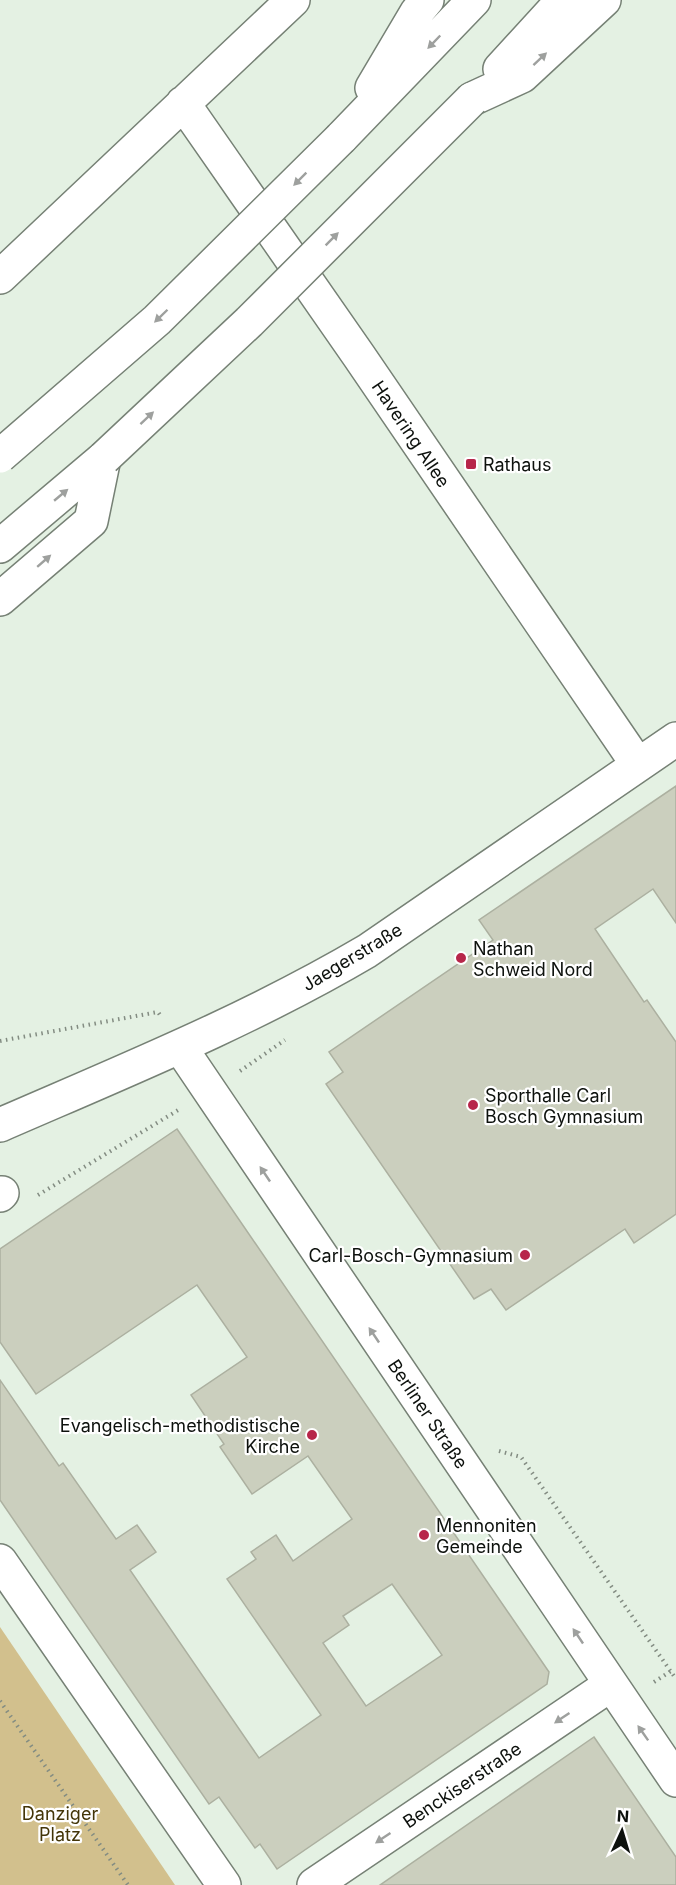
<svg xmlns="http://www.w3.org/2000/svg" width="676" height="1885" font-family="Inter,sans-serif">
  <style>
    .green { fill: #d2c08d }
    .building { fill: #cbcfbe; stroke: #acb0a0; stroke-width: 1.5; fill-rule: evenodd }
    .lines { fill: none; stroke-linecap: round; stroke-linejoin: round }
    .minor-casing { stroke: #768175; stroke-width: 36 }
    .highway-casing { stroke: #768175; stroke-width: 36 }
    .path { stroke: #838c82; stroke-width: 4; stroke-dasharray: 1.5 4.5; stroke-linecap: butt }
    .minor { stroke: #fff; stroke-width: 33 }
    .highway { stroke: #fff; stroke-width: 33 }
    .highway-bridge-casing { stroke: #768175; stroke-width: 36; stroke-linecap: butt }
    .highway-bridge { stroke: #fff; stroke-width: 33 }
    .oneway { fill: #9ea09e }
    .poi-dot { fill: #b7264a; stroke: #fff; stroke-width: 2 }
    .labels { text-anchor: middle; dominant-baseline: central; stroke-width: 4.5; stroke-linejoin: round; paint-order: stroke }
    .street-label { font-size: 18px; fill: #0d110d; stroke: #fff }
    .poi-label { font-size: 18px; fill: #0d110d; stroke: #fff; text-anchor: start }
    .park-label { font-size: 18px; fill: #433508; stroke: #fff }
  </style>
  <rect width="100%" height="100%" fill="#e4f1e3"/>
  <path class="green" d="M0,1627L175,1885H0Z"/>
  <path class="building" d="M676,786V923L653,889L595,929L644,1002L647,1000L676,1042V1214L634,1243L625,1229L506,1310L491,1289L474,1299L326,1084L343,1072L329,1052L493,940L479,920Z
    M177,1129L549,1672L547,1684L277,1869L260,1844L255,1848L219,1797L209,1804L0,1500V1380L59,1466L63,1463L116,1539L137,1525L156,1552L130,1570L259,1758L321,1715L227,1579L256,1559L251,1552L276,1535L293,1561L352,1519L308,1456L252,1494L220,1447L224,1444L191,1395L247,1357L197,1285L36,1394L0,1342V1249ZM392,1584L442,1655L366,1706L323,1643L349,1625L343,1616Z
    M594,1737L676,1857V1885H380Z"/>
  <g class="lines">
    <defs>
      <path id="minor" d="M183,103L359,356L638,765
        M0,277L293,0
        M180,1047L676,1780
        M0,1125C124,1071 250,1020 367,951L676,739
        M0,1195L2,1193
        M0,1561L224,1885
        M314,1885L610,1685"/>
      <path id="highway" d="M500,69L563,0
        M372,88L417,12L427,0
        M472,99L522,76L604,0
        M341,138L474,0
        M0,546L104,458
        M0,599L91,521L104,458"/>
    </defs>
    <use href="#minor" class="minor-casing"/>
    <use href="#highway" class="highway-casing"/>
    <path class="path" d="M0,1041L158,1012L160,1015
      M240,1071L285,1040
      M38,1195L180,1109
      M499,1451L521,1457L676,1679
      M654,1682L671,1671
      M0,1701L128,1885"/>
    <use href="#minor" class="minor"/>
    <use href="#highway" class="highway"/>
    <defs>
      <path id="highway-bridge" d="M0,456L157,320L341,138
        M104,458L249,322L472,99"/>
    </defs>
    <use href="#highway-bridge" class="highway-bridge-casing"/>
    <use href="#highway-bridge" class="highway-bridge"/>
  </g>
  <defs><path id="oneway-solid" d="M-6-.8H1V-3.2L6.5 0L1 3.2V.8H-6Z" transform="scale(1.5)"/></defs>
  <g class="oneway">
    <use href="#oneway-solid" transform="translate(434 42) rotate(134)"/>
    <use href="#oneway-solid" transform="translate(540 59) rotate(-43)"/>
    <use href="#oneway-solid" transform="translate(300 179) rotate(135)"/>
    <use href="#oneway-solid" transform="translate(332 239) rotate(-45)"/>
    <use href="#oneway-solid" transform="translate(161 316) rotate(136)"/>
    <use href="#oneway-solid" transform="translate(147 418) rotate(-43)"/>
    <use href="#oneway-solid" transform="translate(61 495) rotate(-40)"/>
    <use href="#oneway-solid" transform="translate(44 561) rotate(-41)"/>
    <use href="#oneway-solid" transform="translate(265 1174) rotate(-124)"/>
    <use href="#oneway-solid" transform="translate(374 1335) rotate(-124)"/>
    <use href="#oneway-solid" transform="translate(578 1636) rotate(-124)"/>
    <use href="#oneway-solid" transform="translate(562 1718) rotate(146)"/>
    <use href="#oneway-solid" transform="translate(643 1733) rotate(-125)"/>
    <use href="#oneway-solid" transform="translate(383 1838) rotate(146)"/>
  </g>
  <g class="poi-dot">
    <rect x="465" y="458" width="12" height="12" rx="3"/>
    <circle cx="461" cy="958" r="6"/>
    <circle cx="473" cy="1105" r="6"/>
    <circle cx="525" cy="1255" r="6"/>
    <circle cx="312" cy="1435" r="6"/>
    <circle cx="424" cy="1535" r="6"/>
  </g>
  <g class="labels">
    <g class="street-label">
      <text transform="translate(411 434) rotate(56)">Havering Allee</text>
      <text transform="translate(352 957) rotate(-31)">Jaegerstraße</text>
      <text transform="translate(428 1414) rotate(56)">Berliner Straße</text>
      <text transform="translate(462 1785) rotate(-34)">Benckiserstraße</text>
    </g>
    <g class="poi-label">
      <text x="483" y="464">Rathaus</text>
      <text x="473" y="948">Nathan<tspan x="473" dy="21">Schweid Nord</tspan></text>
      <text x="485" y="1095">Sporthalle Carl<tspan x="485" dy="21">Bosch Gymnasium</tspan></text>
      <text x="513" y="1255" text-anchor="end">Carl-Bosch-Gymnasium</text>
      <text x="300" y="1425" text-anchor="end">Evangelisch-methodistische<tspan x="300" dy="21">Kirche</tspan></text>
      <text x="436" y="1525">Mennoniten<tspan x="436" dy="21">Gemeinde</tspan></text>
    </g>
    <g class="park-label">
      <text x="60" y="1813">Danziger<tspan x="60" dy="21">Platz</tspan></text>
    </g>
  </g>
  <g transform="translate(622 1831) rotate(4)" stroke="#ffffff" stroke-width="4.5" paint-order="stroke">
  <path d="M0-4.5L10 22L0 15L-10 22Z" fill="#0d110d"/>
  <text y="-9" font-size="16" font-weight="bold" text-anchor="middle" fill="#0d110d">N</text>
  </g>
</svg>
